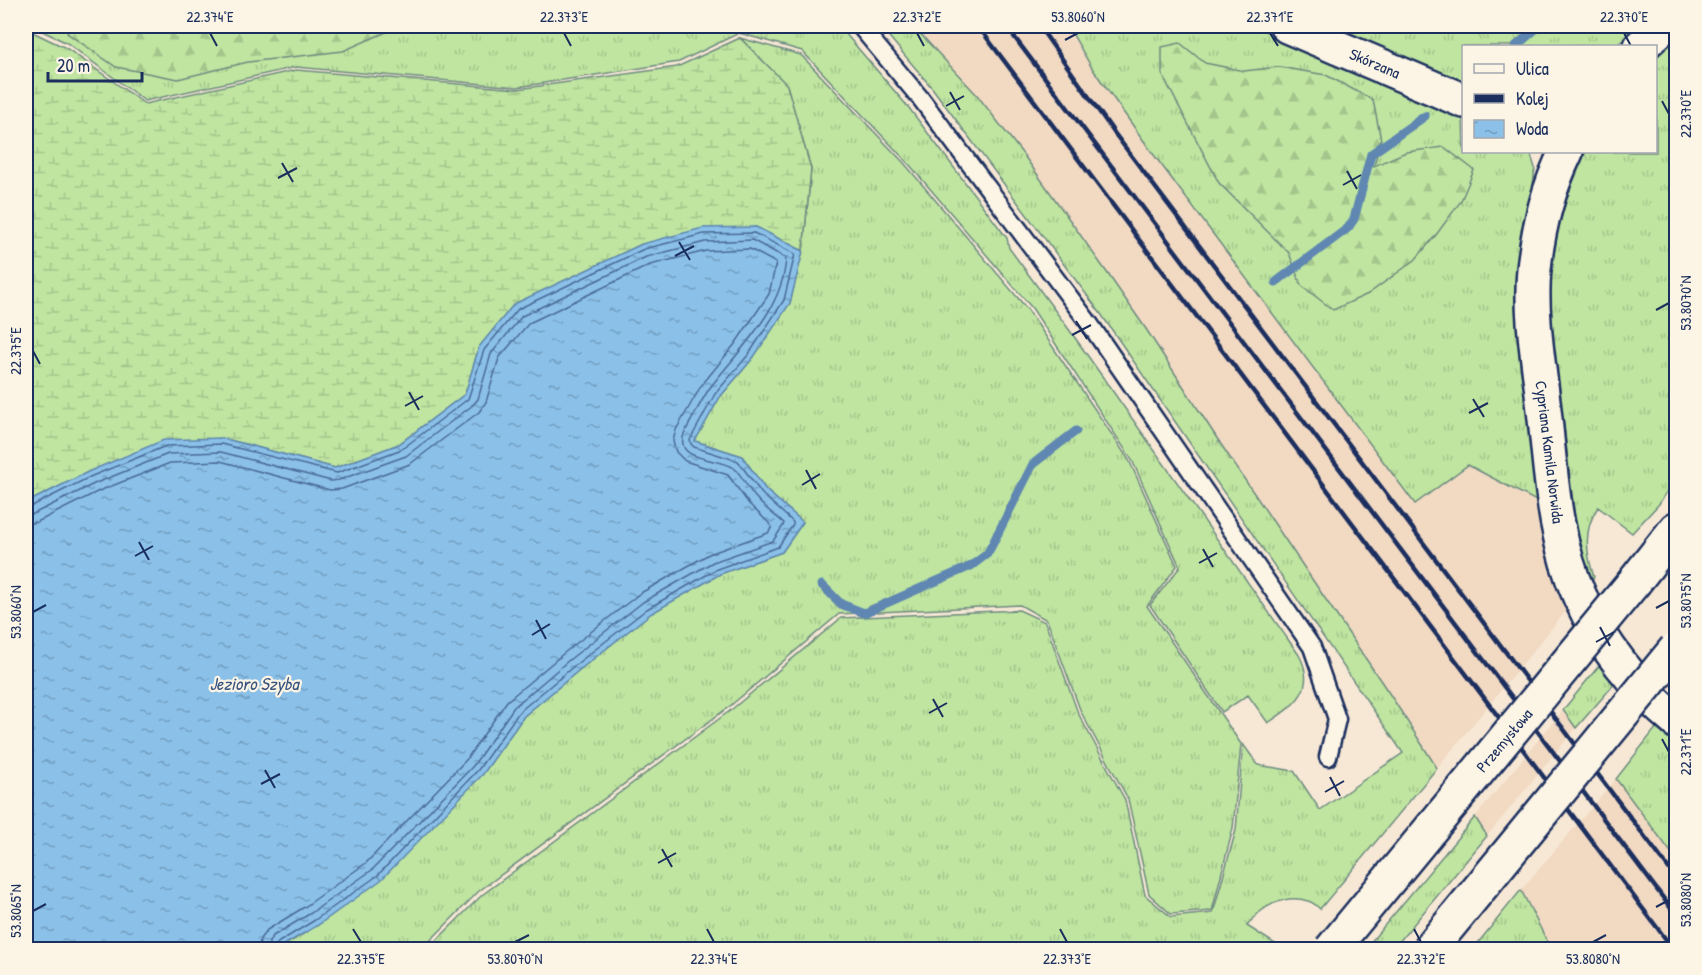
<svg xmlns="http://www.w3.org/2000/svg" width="1702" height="975" font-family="'Patrick Hand',sans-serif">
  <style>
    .built { fill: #f1d9c2 }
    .grass { fill: url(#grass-tufts); stroke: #6d8a7f; stroke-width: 1.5 }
    .forest { fill: url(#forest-firs); stroke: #6d8a7f; stroke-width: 1.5 }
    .wetland { fill: url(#wetland-marsh); stroke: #6d8a7f; stroke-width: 1.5 }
    .water { fill: url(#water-ripples); stroke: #5e87b1; stroke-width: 1.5 }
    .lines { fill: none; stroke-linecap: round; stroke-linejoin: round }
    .shore { stroke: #486996; stroke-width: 1.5 }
    .stream { stroke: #5e87b1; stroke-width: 9 }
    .service-casing { stroke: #1b2f5e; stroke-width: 21 }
    .minor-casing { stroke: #1b2f5e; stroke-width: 38 }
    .tertiary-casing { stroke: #1b2f5e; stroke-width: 38 }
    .secondary-casing { stroke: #1b2f5e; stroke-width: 38 }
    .service { stroke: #fcf5e5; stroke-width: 16 }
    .minor { stroke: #fcf5e5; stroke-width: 33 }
    .tertiary { stroke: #fcf5e5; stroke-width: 33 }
    .secondary { stroke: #fcf5e5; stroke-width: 33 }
    .rail { stroke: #1b2f5e; stroke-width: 4.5 }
    .secondary-bridge-casing { stroke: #1b2f5e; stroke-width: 38; stroke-linecap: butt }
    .secondary-bridge { stroke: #fcf5e5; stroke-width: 33 }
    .ticks { fill: none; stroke: #1b2f5e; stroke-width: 2 }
    .labels { text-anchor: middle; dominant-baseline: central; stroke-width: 4.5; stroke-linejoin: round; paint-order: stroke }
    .street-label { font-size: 16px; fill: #1b2f5e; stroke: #fcf5e5 }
    .water-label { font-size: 18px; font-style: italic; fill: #375481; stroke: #fcf5e5 }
    .neatline { fill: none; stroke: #1b2f5e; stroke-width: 2 }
    .ticks-label { font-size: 15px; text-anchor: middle; fill: #1b2f5e }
  </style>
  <defs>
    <pattern id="grass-tufts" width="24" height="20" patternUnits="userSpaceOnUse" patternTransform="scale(1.5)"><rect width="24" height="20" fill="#bfe5a0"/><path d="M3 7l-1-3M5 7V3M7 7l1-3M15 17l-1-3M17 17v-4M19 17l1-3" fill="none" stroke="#a4c58c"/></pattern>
    <pattern id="forest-firs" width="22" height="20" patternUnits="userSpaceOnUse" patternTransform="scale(1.5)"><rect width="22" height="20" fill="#bfe5a0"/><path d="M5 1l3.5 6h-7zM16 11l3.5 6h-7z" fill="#a4c58c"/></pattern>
    <pattern id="wetland-marsh" width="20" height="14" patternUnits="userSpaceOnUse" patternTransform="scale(1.5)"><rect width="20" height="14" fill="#bfe5a0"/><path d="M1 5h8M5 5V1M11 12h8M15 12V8" fill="none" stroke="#a4c58c"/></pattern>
    <pattern id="water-ripples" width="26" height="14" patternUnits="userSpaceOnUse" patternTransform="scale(1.5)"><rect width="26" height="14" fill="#8bc1e9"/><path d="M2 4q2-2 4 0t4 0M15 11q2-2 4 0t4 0" fill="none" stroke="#719dc0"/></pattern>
  </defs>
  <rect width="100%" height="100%" fill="#f7e8d5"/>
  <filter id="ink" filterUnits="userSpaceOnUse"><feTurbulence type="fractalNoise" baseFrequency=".0167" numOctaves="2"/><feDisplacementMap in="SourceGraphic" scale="12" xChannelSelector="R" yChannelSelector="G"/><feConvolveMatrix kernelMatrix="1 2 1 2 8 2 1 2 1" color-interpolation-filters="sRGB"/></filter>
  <g filter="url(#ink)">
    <path class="built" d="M913,26H1068L1092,68L1151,151L1415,503L1468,465L1540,503L1548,557L1556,585L1566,611L1437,768L1393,699L1222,446L1146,329L1108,274L1025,157L977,95Z
      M1563,710L1576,728L1487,836L1475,817Z
      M1616,779L1676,859V949H1551L1521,890Z"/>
    <path class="grass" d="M32,26H839L909,108L1007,238L1009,248L1073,335L1299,655C1318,690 1293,706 1268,723L1248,695L1222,712L1150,605L1180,567L1132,460L1032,308L908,163L802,51L739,33L679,62L518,87L296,67L145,101L67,43Z
      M880,26H913L977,95L1025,157L1108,274L1146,329L1222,446L1393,699L1437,768L1320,909C1317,906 1312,902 1308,901C1285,893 1260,907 1247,926L1283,949H428L482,895L731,710L841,618L1019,610L1045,622L1078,713L1125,800L1145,895L1171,917L1213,913L1236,830L1243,744L1258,765L1294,771L1320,810L1403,753L1101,314L933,89Z
      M1068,26H1253L1463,117L1464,152H1530L1535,168L1533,185L1520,240L1516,274L1515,300L1520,362L1540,503L1468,465L1415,504L1151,151L1092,68Z
      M1329,26H1638L1616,46H1464L1463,83Z
      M740,38L801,55L904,163L1028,310L1129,460L1177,566L1147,606L1241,744L1233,828L1212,911L1171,914L1149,894L1128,799L1081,712L1047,620L1020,605L839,614L730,706L479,891L422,949L277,950L318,925L483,774L524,716L578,671L650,614L720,574L782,552L803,522L766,490L742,456L695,441L720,397L753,358L790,303L803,251L811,169L787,86Z
      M1676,38V476L1659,504L1632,533L1598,507C1583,529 1586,553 1594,577L1590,581L1579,543L1575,519C1569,469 1563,419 1557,369C1554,343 1548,314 1550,287C1553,237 1565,197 1586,152H1656V58Z
      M1602,662L1617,681L1576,728L1563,710Z
      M1656,728L1676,745V859L1616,779Z
      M1475,817L1487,836L1393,949H1365Z
      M1521,890L1551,949H1473Z"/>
    <path class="forest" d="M73,26H400L343,51L248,62L178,79L116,67L67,33Z
      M1180,43L1205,63L1244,71L1279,67L1326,75L1373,100L1381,140L1374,166L1406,152L1444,147L1474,170L1461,201L1436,235L1415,260L1368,294L1333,310L1301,285L1289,253L1219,183L1162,74V47Z"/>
    <path class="wetland" d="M26,29L66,48L145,104L296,70L518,89L677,67L740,38L787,85L811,169L803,251L756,227L642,244L514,304L479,347L465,394L399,444L335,468L222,438L90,471L26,503Z"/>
    <path class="water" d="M756,227L803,251L790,303L753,358L720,397L695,441L742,456L766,490L803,522L782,552L720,574L650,614L578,671L524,716L483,774L381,880L318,925L277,949H26V503L90,471L164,440L222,438L335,468L399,444L465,394L479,347L514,304L642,244L703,228Z"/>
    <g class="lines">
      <path class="shore" d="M26,508L30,507L92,476L166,446L221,444L337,473L402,449L468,399L484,350L518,309L644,249L704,234L754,233L795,254L784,300L749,354L715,394L690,440L691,444L694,447L738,461L762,494L793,522V525L778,547L717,569L647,609L574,666L519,712L478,770L377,876L315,920L279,942L276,945L275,950
        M26,515L33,514L96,483L168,454L221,452L331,481L339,480L406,456L473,405L478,399L491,354L522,316L646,257L705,242L752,240L786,258C783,311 739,349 709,389C700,403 692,419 684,434C674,463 720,457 734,468C743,476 748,490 756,498C764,508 775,515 784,523L783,526L773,541L713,562L643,602L569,660L514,707L473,766L372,870L311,913L273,936L269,942L268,950
        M26,524L37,522L99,491L170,463L220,461L330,490L342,489L410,464L479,412L486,402L499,358L529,323L650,265L706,251L750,249L776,263L769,294L735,344L701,386L676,430L673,441L676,452L685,461L728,475L749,504L771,525L772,527L768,533L709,554L639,594L564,653L507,701L466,760L366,863L306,906L267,930L260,939L259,950"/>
      <path class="stream" d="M1516,46L1539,26
        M1276,282L1348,228L1354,219L1371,154L1425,116
        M822,585L841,604L864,613L971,566L987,554L992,545L1033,464L1076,431"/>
      <defs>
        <path id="service" d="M860,26L921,99L1089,323L1312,647L1337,719L1328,757"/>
        <path id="minor" d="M1287,26L1464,101"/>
        <path id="tertiary" d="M1641,46L1664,26
          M1566,152C1548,189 1538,228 1534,269C1530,313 1538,358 1543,401C1551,466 1552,536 1580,597C1602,645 1635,687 1676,721"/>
        <path id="secondary" d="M1635,581L1676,529"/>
      </defs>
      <use href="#service" class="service-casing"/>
      <use href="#minor" class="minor-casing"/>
      <use href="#tertiary" class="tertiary-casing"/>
      <use href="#secondary" class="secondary-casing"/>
      <use href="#service" class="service"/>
      <use href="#minor" class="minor"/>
      <use href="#tertiary" class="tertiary"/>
      <use href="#secondary" class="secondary"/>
      <path class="rail" d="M978,26L1674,950
        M1006,26L1676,915
        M1039,26L1115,134L1676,878"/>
      <defs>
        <path id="secondary-bridge" d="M1331,950L1635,581
          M1429,950L1676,649"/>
      </defs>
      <use href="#secondary-bridge" class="secondary-bridge-casing"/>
      <use href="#secondary-bridge" class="secondary-bridge"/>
    </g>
  </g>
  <path class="ticks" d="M210,33L217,46M564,33L571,46M917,33L924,46M1270,33L1278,46M1624,33L1631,46M1065,40L1078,33M950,92L960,110M1662,101L1669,114M946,106L964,96M282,163L293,182M1347,171L1357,189M278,178L297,168M1343,185L1361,175M679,242L690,260M675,256L694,246M1656,310L1669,303M1076,321L1087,339M1072,335L1091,325M33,351L40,364M409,392L419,410M1473,399L1484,417M405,406L423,396M1469,413L1488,403M806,470L816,489M802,485L820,474M139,542L149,560M1203,549L1213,567M135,556L153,546M1199,563L1217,553M1656,608L1669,601M33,612L46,605M536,620L546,639M1600,627L1610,646M532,635L550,624M1596,642L1614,632M933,699L943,717M929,713L947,703M1662,739L1669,752M265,770L275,788M1330,777L1340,796M261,784L280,774M1325,792L1344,781M662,849L672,867M658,863L676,853M1656,907L1669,900M33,911L46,904M353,929L361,942M707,929L714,942M1060,929L1067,942M1414,929L1421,942M515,942L529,935M1593,942L1606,935"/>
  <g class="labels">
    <g class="street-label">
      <text transform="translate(1375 63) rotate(23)">Skórzana</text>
      <text transform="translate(1550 452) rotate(83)">Cypriana Kamila Norwida</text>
      <text transform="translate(1504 740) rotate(-50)">Przemysłowa</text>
    </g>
    <g class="water-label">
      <text x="254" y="683">Jezioro Szyba</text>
    </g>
  </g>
  <rect width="1702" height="975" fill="none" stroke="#fcf5e5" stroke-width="66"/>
  <rect x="1462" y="45" width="195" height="108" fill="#fcf5e5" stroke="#a2a6af" stroke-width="1.5"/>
  <rect x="1474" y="64" width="30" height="9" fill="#fcf5e5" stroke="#a2a6af" stroke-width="1.5"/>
  <text x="1516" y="75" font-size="18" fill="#1b2f5e">Ulica</text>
  <rect x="1474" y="94" width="30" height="9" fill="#1b2f5e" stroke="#a2a6af" stroke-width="1.5"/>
  <text x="1516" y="105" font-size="18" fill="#1b2f5e">Kolej</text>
  <rect x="1474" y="120" width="30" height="18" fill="url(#water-ripples)" stroke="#a2a6af" stroke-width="1.5"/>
  <text x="1516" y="135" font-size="18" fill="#1b2f5e">Woda</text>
  <path d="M48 72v9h94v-9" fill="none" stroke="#1b2f5e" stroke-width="3"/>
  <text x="57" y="72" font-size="18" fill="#1b2f5e" stroke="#fcf5e5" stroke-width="4.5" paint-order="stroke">20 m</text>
  <rect x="33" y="33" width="1636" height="909" class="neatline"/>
  <g class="ticks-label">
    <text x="210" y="22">22.374°E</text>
    <text x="564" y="22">22.373°E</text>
    <text x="917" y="22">22.372°E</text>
    <text x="1078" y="22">53.8060°N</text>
    <text x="1270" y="22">22.371°E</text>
    <text x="1624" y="22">22.370°E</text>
    <text transform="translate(1686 114) rotate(-90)" y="5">22.370°E</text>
    <text transform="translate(1686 303) rotate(-90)" y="5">53.8070°N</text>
    <text transform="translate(16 351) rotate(-90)" y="5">22.375°E</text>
    <text transform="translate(1686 601) rotate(-90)" y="5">53.8075°N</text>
    <text transform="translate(16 612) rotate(-90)" y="5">53.8060°N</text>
    <text transform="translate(1686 752) rotate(-90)" y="5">22.371°E</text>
    <text transform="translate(1686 900) rotate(-90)" y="5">53.8080°N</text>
    <text transform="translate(16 911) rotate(-90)" y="5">53.8065°N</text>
    <text x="361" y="964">22.375°E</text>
    <text x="515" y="964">53.8070°N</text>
    <text x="714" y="964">22.374°E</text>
    <text x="1067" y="964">22.373°E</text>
    <text x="1421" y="964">22.372°E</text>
    <text x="1593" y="964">53.8080°N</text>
  </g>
</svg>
